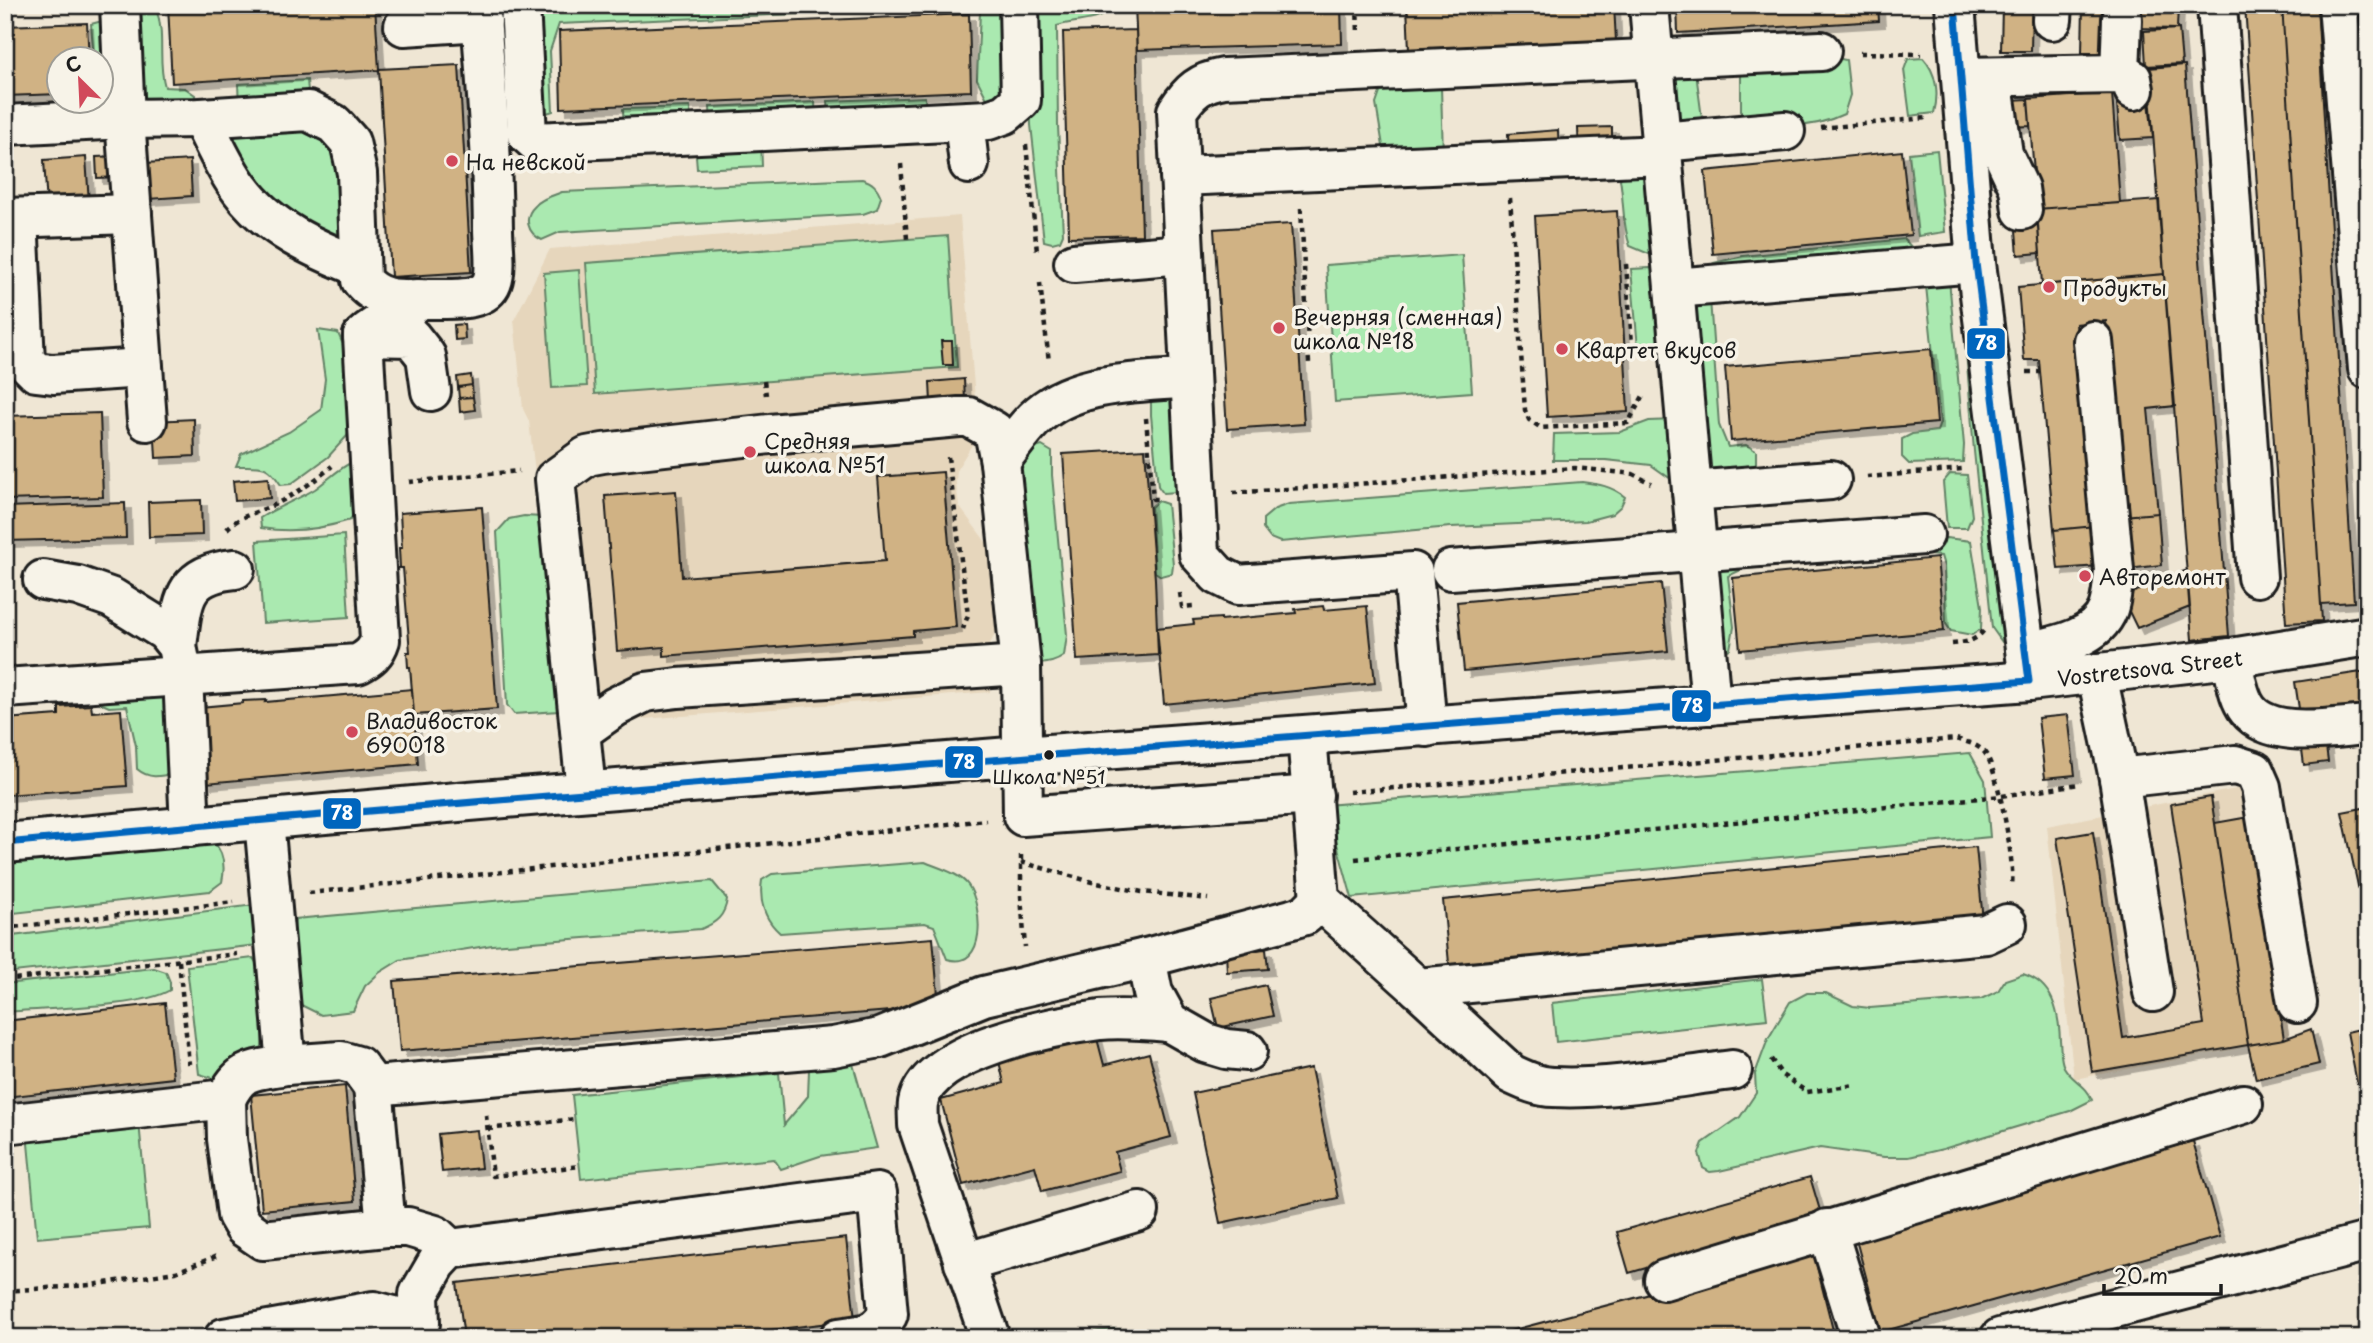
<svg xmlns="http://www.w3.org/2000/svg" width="2373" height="1343" font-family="'Playpen Sans',sans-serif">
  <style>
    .built { fill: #e6d6bc }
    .green { fill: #aae9b0; stroke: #638266; stroke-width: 2 }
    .building { fill: #d0b284; stroke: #1c1c1c; stroke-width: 2; filter: url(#shadow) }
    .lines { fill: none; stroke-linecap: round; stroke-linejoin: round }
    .minor-casing { stroke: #1c1c1c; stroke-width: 44 }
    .path { stroke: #1c1c1c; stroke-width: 4.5; stroke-dasharray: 5 5; stroke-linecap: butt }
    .minor { stroke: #f7f3e8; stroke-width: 38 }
    .bus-1-casing { stroke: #f7f3e8; stroke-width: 12 }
    .bus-1 { stroke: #0065bd; stroke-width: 7 }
    .poi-dot { fill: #d1495b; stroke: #f7f3e8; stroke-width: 2.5 }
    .bus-dot { fill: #1c1c1c; stroke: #f7f3e8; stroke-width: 2.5 }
    .labels { text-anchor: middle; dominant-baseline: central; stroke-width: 7; stroke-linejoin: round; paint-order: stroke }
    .bus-label { font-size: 19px; fill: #1c1c1c; stroke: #f7f3e8 }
    .poi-label { font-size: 21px; fill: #1c1c1c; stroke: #f7f3e8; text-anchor: start }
    .street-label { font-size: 21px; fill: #1c1c1c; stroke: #f7f3e8 }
    .line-badge { stroke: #f7f3e8; stroke-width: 2.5 }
    .badge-label { font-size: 19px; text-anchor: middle; font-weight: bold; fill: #fff }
  </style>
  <defs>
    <filter id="shadow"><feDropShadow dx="6" dy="6" stdDeviation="0" flood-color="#0004"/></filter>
  </defs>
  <rect width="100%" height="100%" fill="#efe6d4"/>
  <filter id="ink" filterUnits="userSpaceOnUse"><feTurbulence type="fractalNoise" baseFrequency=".0143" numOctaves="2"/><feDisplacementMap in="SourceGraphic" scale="14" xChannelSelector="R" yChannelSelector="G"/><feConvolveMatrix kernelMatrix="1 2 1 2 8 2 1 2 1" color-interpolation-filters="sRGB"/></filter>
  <g filter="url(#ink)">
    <path class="built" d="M960,216L978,435L957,469L956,483L959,506L989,546L996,631L987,651L990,692L631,720L598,692L575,476L536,481L529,421L523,409L514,320L550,249Z
      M2251,786L2290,1039L2074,1079L2047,826Z"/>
    <path class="green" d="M526,5H1008L1006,96L987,99L977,79L980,12L964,7L559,24L550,51L553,111L538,116Z
      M1026,5H1115C1099,24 1078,19 1057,26L1058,126L1063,234L1060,241L1052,243L1044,241L1031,125Z
      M156,9C166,35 157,61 165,87L185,88L195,95L194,102L137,105L134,15Z
      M109,19L112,111H49L54,103L102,102V60L94,59L91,24Z
      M1826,56L1846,60L1850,95L1844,114C1808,131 1779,127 1741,119V69Z
      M1923,58C1937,73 1939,94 1934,113L1910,116L1904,70L1908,59Z
      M1674,63L1696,73L1702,118L1700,133L1675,138Z
      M307,80L309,102L239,106L238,84Z
      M1383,84L1441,87L1443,155L1384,152L1376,104Z
      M925,97L926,120L829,123L828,101Z
      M815,102L816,123L711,128L710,107Z
      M690,107L691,131L624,133L623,109Z
      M282,120L336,140L343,235L335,240L312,234L252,185L224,126Z
      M761,140L762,166L697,169L695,143Z
      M1937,150L1945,232L1918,236L1909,153Z
      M1656,165L1663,251L1649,254L1630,246C1622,223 1624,202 1620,179L1629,166Z
      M862,179C873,182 877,187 881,197L877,209L863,214L560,232L542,240C527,233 523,217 535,206C541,198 553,196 562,192Z
      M948,236L957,367L595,394L586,263Z
      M1904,239L1913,249L1900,260L1698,272L1714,263L1743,256Z
      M1462,255L1472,392L1335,402L1326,265Z
      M1650,268L1663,269L1668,339L1656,346L1643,349L1638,348L1631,269Z
      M579,270L587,386L552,388L544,273Z
      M1925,276L1949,279L1964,445L1963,462L1909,464L1902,457V439L1912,434L1937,431L1940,423Z
      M1960,276L2011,642H2002L1992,628L1974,451Z
      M1686,294L1710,299L1719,425L1728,447L1746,445L1756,451V464L1743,476L1711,482Z
      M318,330L338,333L347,354L353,414L347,436L328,457L291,484L281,485C267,463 262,466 236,466L241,454L289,432L321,410L325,379Z
      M1175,383L1187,483L1177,492L1163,493L1158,486L1151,415V392Z
      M1674,420L1678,484L1651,465L1606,460H1553L1554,434L1620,432L1649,421Z
      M1042,446L1052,452V475L1067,635L1064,656C1053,664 1042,665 1029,663L1016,462L1032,449Z
      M356,460L360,503L350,520C322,529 290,533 261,528L260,518C277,507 297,500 315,489C329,479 340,467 356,460Z
      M1950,474L1967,475L1972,516L1967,528H1947L1943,482Z
      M1582,482C1598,484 1612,486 1625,497L1621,506L1612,514L1586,521L1451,527L1280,542L1270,538L1263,529V519L1275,509L1289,504Z
      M1158,501L1167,504L1173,564L1172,573L1161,576L1155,572L1151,507Z
      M524,516L543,517L559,711L514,714L507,705L497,532L509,519Z
      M344,535L349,617L263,623L257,541Z
      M1946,538L1971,541L1982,607L1981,629L1972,635L1951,631L1946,624L1944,566L1941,556L1919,554L1921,542Z
      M1772,560L1766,567L1743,569L1728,576L1734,627L1730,649L1715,655L1712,566Z
      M163,682L174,773C159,777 149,779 137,769L136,746L127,706L109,707L100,703V696Z
      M1970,753L1985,780L1990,837L1352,898L1326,805Z
      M213,842C224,852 225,868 222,882L210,891L5,914V857Z
      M925,862C939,868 959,873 968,885C983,906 987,971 947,959L934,926L925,923L780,933C764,919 759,900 762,880L772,874Z
      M712,881L727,899C725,916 716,923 701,929L492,945L400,960L379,973L365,986L353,1011L321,1015L301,1005L293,939L295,919Z
      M254,905L258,945L5,973V937Z
      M253,958C268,976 262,1026 262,1050L227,1063L218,1075L213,1078L199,1074L187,966Z
      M154,968L166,972L170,982V990C141,1008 44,1008 5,1012V984Z
      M2023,974C2053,983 2059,1012 2060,1040C2061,1049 2060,1060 2064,1067C2072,1081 2087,1085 2092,1100L2070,1111L1943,1149L1909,1157H1884L1820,1148L1719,1171L1710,1172L1703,1168L1699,1153L1703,1143L1740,1117L1756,1093L1755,1074L1768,1039L1790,1002L1807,993H1826L1853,1006L1870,1008L1981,999L1998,991L2005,980Z
      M1762,979L1767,1019L1556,1042L1552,1003Z
      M853,1064L877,1148L820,1156L781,1169L774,1159L581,1179L572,1095L779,1073L784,1125L808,1096L809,1070Z
      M139,1122L149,1228L37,1238L27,1133Z
      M1113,1329L1158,1332L1195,1338H1049Z"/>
    <path class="building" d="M168,5H375L379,70L172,83Z
      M1135,5H1341L1342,44L1137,50Z
      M1407,5H1614L1616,41L1409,50Z
      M1677,5H1878L1879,21L1678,33Z
      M2002,5H2032L2031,51H2001Z
      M2083,5H2102L2101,53H2082Z
      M2138,5H2178L2177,29L2137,28Z
      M2245,5H2282L2322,621L2286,623Z
      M2282,5H2317L2354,602L2321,604Z
      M2350,5H2368V38L2354,40Z
      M969,14L971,91L561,108L559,31Z
      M87,23L89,60H60V94L5,96V26Z
      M2179,29L2182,64L2146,66L2144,31Z
      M1136,30L1142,235L1069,237L1063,32Z
      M459,65L471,272L391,277L379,69Z
      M2185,65L2229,636L2192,640L2148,68Z
      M2112,93L2120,203L2037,209L2028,99Z
      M2028,99L2030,126L2011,127L2010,100Z
      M2149,101L2153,138L2120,140L2117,104Z
      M1612,127V153L1579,154L1578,128Z
      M1558,130L1559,154L1509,157L1508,134Z
      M1902,151L1911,235L1713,254L1705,171Z
      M118,156L119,177L97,178L96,157Z
      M86,157L89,203L47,206L44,160Z
      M190,160L192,196L148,199L146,163Z
      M2159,200L2164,274L2042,285L2037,209Z
      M1617,211L1628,412L1547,417L1535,216Z
      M2037,216L2040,253L2018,255L2015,218Z
      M1291,224L1304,424L1227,429L1214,229Z
      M2164,274L2175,406L2148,409L2158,513L2123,516L2106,321L2076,324L2095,526L2054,530L2039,360H2024L2018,287Z
      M464,324L465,339L455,340L454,325Z
      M941,341H952L953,365H943Z
      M1931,349L1937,423L1731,441L1725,367Z
      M471,375L472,385L458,387L457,377Z
      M964,379L965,401L931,403L930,382Z
      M472,385L473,397L459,398L458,387Z
      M473,397L475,410L460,412L459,398Z
      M100,413L103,497L5,500V416Z
      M194,419L195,456L156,458L154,421Z
      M1145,449L1155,579L1158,655L1077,660L1063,454Z
      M943,472L956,627L913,631V636L664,656V647L617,651L605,496L676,491L682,577L885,561L878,477Z
      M268,478L270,498L235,501L233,481Z
      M201,500L202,535L149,537L148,502Z
      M125,503L126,538L5,541V507Z
      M482,507L497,709L414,715L410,667H408L407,652H410L403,568H400L399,548H402L400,513Z
      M2158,513L2162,565L2128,569L2123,516Z
      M2095,526L2099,566L2058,569L2054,530Z
      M1937,558L1944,631L1740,650L1733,578Z
      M2187,570L2190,607L2137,628L2122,597Z
      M1661,583L1668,651L1464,671L1457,602Z
      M1323,606L1324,610L1367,606L1375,683L1164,704L1157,628L1194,624L1193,620L1221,618V620L1296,613L1295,609Z
      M2368,671V712L2301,722L2295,682Z
      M412,689L418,764L206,783L200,707L243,703V701L266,700L265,702Z
      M91,705L92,712L121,710L127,786L5,795V719L59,715V707Z
      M2068,715L2075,775L2045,778L2038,718Z
      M2325,739L2328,762L2304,765L2301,742Z
      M2211,797L2248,1045L2092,1072L2057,838L2093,832L2123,1038L2204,1024L2171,804Z
      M2368,807V932L2342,812Z
      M2249,817L2284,1039L2248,1045L2215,823Z
      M1976,847L1983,921L1450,974L1443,900Z
      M933,938L939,1007L400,1051L394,981Z
      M1266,949L1268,969L1227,972L1226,952Z
      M1266,985L1273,1016L1218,1028L1211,998Z
      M165,1003L173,1078L5,1097V1021Z
      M2368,1027V1081L2357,1083L2347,1032Z
      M2311,1029L2319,1064L2256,1079L2248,1045L2284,1039Z
      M1095,1031L1104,1065L1149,1053L1171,1137L1115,1152L1120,1171L1042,1191L1035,1166L963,1185L941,1100L1004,1083L998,1057Z
      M1311,1068L1338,1198L1220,1223L1193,1093Z
      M345,1086L355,1201L262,1210L251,1095Z
      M477,1130L481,1168L442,1172L438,1134Z
      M2193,1141L2220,1237L1881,1332L1855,1236Z
      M1810,1177L1822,1217L1629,1273L1617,1232Z
      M846,1238L855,1320L703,1338H464L457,1283Z
      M1813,1251L1835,1338H1483Z"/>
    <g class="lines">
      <defs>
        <g id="minor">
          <path d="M120,5L125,119L147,421"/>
          <path d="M520,5L527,134L536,142L988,120L1005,114L1021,100L1019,5"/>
          <path d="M1649,5L1711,705"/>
          <path d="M1955,5L1976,263L2029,681"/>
          <path d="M2217,5L2257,577"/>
          <path d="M2338,5L2368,369"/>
          <path d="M2052,20L2053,5"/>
          <path d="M404,26L482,21"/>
          <path d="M2120,74L2122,19"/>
          <path d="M1961,77L2120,74L2132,79L2134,90"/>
          <path d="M1992,78L2003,154L2019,188L2022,210"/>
          <path d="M201,118C213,141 224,168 240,189C269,229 315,249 360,267"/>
          <path d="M5,125L125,119L201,118L308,111L334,124L350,142L357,173L361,280C379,303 402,299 428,299C446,298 484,304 492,282C497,270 493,242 493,229C492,154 486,80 480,5"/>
          <path d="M1661,142L1785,131"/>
          <path d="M969,164L965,130L975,121"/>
          <path d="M1180,176L1662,155"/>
          <path d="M5,218L132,214"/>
          <path d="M18,218L25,361L36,372L53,374L143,368"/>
          <path d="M1074,263L1184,254"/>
          <path d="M1674,288L1976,263"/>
          <path d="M363,336L411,337L426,356L431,391"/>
          <path d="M1000,462C1011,447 1021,432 1034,419C1073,380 1139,383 1190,378"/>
          <path d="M1692,491L1831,480"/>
          <path d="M1451,570L1924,535"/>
          <path d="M43,580L78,586L112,598L165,631L177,646L183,676L190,827"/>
          <path d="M177,646C183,602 181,574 235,569"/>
          <path d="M2026,652C2054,646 2096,640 2108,609C2112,597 2113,583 2114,570L2093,341"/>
          <path d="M2231,658C2236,675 2237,696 2248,710C2272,740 2333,727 2368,725"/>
          <path d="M2097,675L2119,778L2153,992"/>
          <path d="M5,688L358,664C369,658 376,653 380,640L363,336C379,319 404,318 418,299"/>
          <path d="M1427,727L1413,572L1238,585L1218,575L1199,554L1177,111C1190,91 1200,82 1224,78L1821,51"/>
          <path d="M581,731L615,707L645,692L678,688L1021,665"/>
          <path d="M1307,735L1320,900L1418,988L1986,934L2007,924"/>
          <path d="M2119,778L2235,765L2254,771L2261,787L2297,1003"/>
          <path d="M586,791L555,479L587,456L603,453L770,434L959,417H969L994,431L1000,462L1021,665L1023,816L1313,795"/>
          <path d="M264,820L286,1065L341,1061L358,1066L373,1086L833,1047L880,1038L984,996L1146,958L1292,919L1305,915L1320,900"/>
          <path id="s1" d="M5,843L469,801L1022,756L2029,681L2231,658L2368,636"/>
          <path d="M1146,958L1153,993L1169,1022L1206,1043L1226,1049L1247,1051"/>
          <path d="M1418,988L1511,1074C1524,1080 1538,1087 1553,1087C1608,1090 1676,1077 1732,1070"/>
          <path d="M373,1086L386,1227"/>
          <path d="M226,1099L227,1139L237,1215L244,1227L263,1240L386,1227H408L435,1235L450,1249"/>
          <path d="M5,1124L226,1099C241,1067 254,1071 286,1065"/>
          <path d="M1827,1229L1861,1338"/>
          <path d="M964,1263L1139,1211"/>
          <path d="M1664,1280L2243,1104"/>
          <path d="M224,1338L374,1311L420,1323L419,1294L437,1263L450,1249L877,1193L888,1314C874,1337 863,1334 839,1338"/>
          <path d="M990,1338L918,1125C918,1118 917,1110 918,1103C928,1049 1054,1026 1100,1020C1123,1018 1146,1020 1169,1022"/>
          <path d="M2000,1338L2368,1242"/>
        </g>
      </defs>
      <use href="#minor" class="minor-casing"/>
      <path class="path" d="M1357,5L1358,33
        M1860,53L1921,54
        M1821,128L1927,118
        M1026,145L1037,251
        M901,164L907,239
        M1510,198L1525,410L1529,420L1541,428L1628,423L1643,396
        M1301,208L1309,364
        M1626,264L1633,357
        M1040,283L1049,362
        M2027,372H2040
        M764,381L766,395
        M1146,418L1153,499H1158
        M948,457L968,615L963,629
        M1867,477L1963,469
        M409,482L519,471
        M1233,493L1575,468L1633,474L1651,483
        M227,529C240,515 259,512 276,504C297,493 315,481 332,466
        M1180,593L1182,607L1194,606
        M1952,644C1965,643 1976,641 1984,630
        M1349,792L1956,739C1966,742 1978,744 1985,753C1998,769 2015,863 2012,885
        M1021,855V896L1025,947
        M1355,859L2001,796L2080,784
        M1021,862L1092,882L1142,892L1208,899
        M309,893L986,820
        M5,928L234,902
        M179,961L189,1064
        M5,980L237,954
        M1771,1059L1782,1075L1807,1092L1855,1085
        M486,1115L493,1176L580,1166
        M488,1129L575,1119
        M5,1291L91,1285L176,1272L217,1256"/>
      <use href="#minor" class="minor"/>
      <defs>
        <path id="bus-1" d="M1955,5L1976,263L2029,681
          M5,843C679,782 1354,731 2029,681"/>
      </defs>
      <use href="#bus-1" class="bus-1-casing"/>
      <use href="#bus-1" class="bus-1"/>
    </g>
  </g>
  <g class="poi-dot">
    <circle cx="452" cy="161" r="7"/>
    <circle cx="2049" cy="287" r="7"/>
    <circle cx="1279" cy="328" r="7"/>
    <circle cx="1562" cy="349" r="7"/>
    <circle cx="750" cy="452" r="7"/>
    <circle cx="2085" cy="576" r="7"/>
    <circle cx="352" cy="732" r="7"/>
  </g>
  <circle class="bus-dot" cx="1049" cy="755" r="6"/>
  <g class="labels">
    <g class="bus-label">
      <text x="1049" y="776">Школа №51</text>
    </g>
    <g class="poi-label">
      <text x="466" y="161">На невской</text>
      <text x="2063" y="287">Продукты</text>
      <text x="1293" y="316">Вечерняя (сменная)<tspan x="1293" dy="24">школа №18</tspan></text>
      <text x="1576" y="349">Квартет вкусов</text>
      <text x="764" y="440">Средняя<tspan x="764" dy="24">школа №51</tspan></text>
      <text x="2099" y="576">Авторемонт</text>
      <text x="366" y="720">Владивосток<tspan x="366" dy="24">690018</tspan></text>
    </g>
    <g class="street-label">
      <text stroke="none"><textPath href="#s1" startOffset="2152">Vostretsova Street</textPath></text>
    </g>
  </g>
  <g class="line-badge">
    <rect x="1966" y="327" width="40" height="33" rx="7" fill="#0065bd"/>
    <rect x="1671" y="689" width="41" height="34" rx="7" fill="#0065bd"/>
    <rect x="944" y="745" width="40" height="34" rx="7" fill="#0065bd"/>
    <rect x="322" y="797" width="40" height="33" rx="7" fill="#0065bd"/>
  </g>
  <g class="badge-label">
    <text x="1986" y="350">78</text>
    <text x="1692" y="713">78</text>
    <text x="964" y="769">78</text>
    <text x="342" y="820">78</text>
  </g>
  <rect width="2373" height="1343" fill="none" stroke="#f7f3e8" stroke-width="28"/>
  <rect x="14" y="14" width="2345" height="1315" fill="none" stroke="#1c1c1c" stroke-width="2.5" filter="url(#ink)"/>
  <g transform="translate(80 80) rotate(336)"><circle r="33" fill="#f7f3e8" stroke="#9f9d96" stroke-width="2"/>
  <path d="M0-5L12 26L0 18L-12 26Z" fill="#d1495b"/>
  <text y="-10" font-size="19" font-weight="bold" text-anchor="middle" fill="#1c1c1c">С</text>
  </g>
  <path d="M2104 1284v10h117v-10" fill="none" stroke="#1c1c1c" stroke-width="3.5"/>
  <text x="2114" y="1284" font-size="21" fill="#1c1c1c" stroke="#f7f3e8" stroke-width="5" paint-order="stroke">20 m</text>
</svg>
